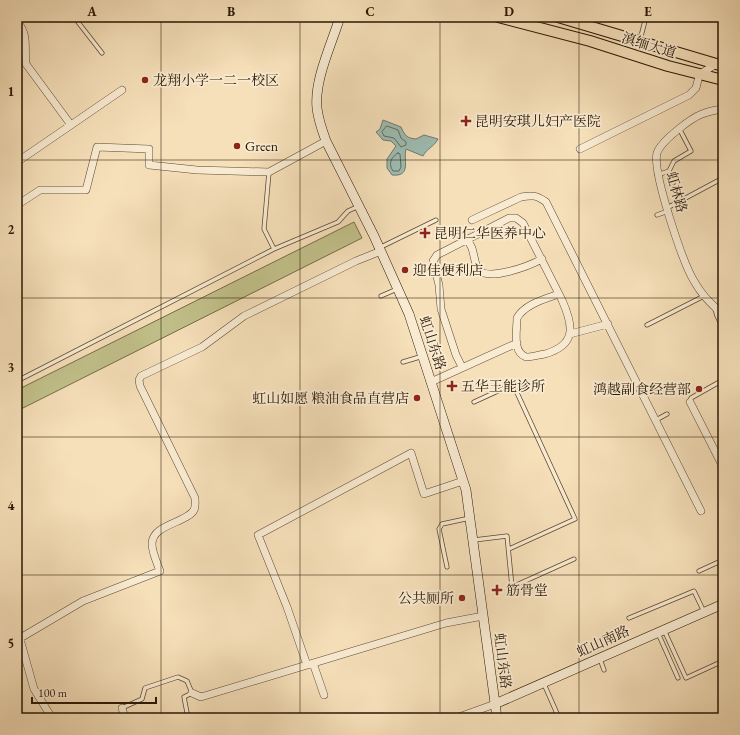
<svg xmlns="http://www.w3.org/2000/svg" width="740" height="735" font-family="'EB Garamond','Noto Serif SC',serif">
  <style>
    .green { fill: #c2c18b; stroke: #766c46 }
    .water { fill: #9dbdb4; stroke: #6f7a6d }
    .lines { fill: none; stroke-linecap: round; stroke-linejoin: round }
    .shore { stroke: #636a5b; stroke-width: 1 }
    .lane-casing { stroke: #5c4830; stroke-width: 5 }
    .street-casing { stroke: #5c4830; stroke-width: 8 }
    .secondary-casing { stroke: #291602; stroke-width: 10 }
    .primary-casing { stroke: #291602; stroke-width: 12 }
    .lane { stroke: #f9ebd2; stroke-width: 3.5 }
    .street { stroke: #f9ebd2; stroke-width: 7 }
    .secondary { stroke: #f9ebd2; stroke-width: 9 }
    .primary { stroke: #f6e0ba; stroke-width: 10 }
    .grid { fill: none; stroke: #291602; stroke-width: 1; stroke-opacity: 0.55 }
    .poi-dot { fill: #8f2418; stroke: #f9ebd2; stroke-width: 1.5 }
    .labels { text-anchor: middle; dominant-baseline: central; stroke-width: 3.5; stroke-linejoin: round; paint-order: stroke }
    .street-label { font-size: 14px; fill: #291602; stroke: #f9ebd2 }
    .poi-label { font-size: 14px; fill: #291602; stroke: #f9ebd2; text-anchor: start }
    .neatline { fill: none; stroke: #291602; stroke-width: 1.5 }
    .grid-label { font-size: 13px; text-anchor: middle; font-weight: bold; fill: #291602 }
  </style>
  <rect width="100%" height="100%" fill="#f6e0ba"/>
  <filter id="stains"><feTurbulence type="fractalNoise" baseFrequency=".005" numOctaves="4"/><feColorMatrix values="0 0 0 0 .2 0 0 0 0 .09 0 0 0 0 .02 0 0 0 .5 -.17"/></filter>
  <radialGradient id="worn" r=".72"><stop offset=".6" stop-color="#630" stop-opacity="0"/><stop offset="1" stop-color="#630" stop-opacity=".3"/></radialGradient>
  <path class="green" d="M354,222L362,238L17,411V390Z"/>
  <path class="water" d="M383,120L401,127C405,136 407,138 416,139L424,135L438,139C434,147 427,148 423,156L406,149C403,160 412,177 392,175L387,168V159L396,146L391,141L383,140L376,132L380,129Z"/>
  <g class="lines">
    <path class="shore" d="M387,126L398,130L401,138L406,142V145L401,147L394,138L384,136L382,132Z
      M398,153L400,154L401,167L399,171H393C388,164 391,157 398,153Z"/>
    <defs>
      <path id="lane" d="M74,17L102,53
        M640,40L646,17
        M269,172L264,229L274,249
        M657,175L669,171
        M673,183L669,171L674,161L691,151L680,130
        M667,208L723,178
        M657,215L668,211
        M381,247L436,220
        M381,296L397,289
        M715,309L717,316L723,328
        M647,325L704,296
        M403,362L423,356
        M17,381L274,249L338,222L348,211L359,206
        M474,402L513,384L575,519L509,549
        M690,402L691,398L723,380
        M656,420L667,414
        M474,540L507,536L512,587L574,559
        M447,567L439,529L442,524L470,518
        M699,571L723,560
        M629,618L694,591L704,612
        M664,630L686,678L723,661
        M658,633L678,678
        M600,659L604,670
        M544,684L559,718
        M122,708L142,699L145,688L178,677L187,681L192,693L184,697L188,718"/>
      <path id="street" d="M17,21C29,36 24,46 26,64L71,125
        M700,74L723,60
        M723,109C716,110 709,111 702,114C691,118 661,141 657,153C652,172 683,263 694,281C703,297 711,303 723,315
        M580,149L689,95L696,88L698,80
        M17,162L122,90
        M17,205L40,190H86L97,147L149,149V165L197,170L269,172L326,141
        M472,220L521,197C531,195 537,195 546,202L701,511
        M467,239L472,248L477,269C488,282 529,266 542,259
        M570,334L608,324
        M462,367L456,355L441,309L439,285L433,261L437,255L509,218H516L523,223L562,300C574,327 576,345 545,354C538,355 532,357 526,357C512,352 517,331 517,318C525,304 545,299 559,294
        M431,382L517,343
        M690,402L723,467
        M20,639L34,689L52,718
        M17,640L83,601L160,571C157,563 152,552 152,544C152,524 187,523 194,510C196,506 195,502 195,498L140,386L139,380L141,376L202,347L244,316L356,261L381,251
        M313,663L324,695
        M307,665L287,607L258,535L411,453L424,494L463,481
        M192,693L201,697L446,623L483,616
        M122,708L125,718
        M74,718L77,717
        M456,718L495,704"/>
      <path id="secondary" d="M340,17C332,43 314,80 317,108C318,119 322,130 326,141L374,236L409,314L466,490L497,718
        M495,704L723,604"/>
      <path id="primary" d="M498,17L590,41L668,66L723,80
        M558,17L723,66"/>
    </defs>
    <use href="#lane" class="lane-casing"/>
    <use href="#street" class="street-casing"/>
    <use href="#secondary" class="secondary-casing"/>
    <use href="#primary" class="primary-casing"/>
    <use href="#lane" class="lane"/>
    <use href="#street" class="street"/>
    <use href="#secondary" class="secondary"/>
    <use href="#primary" class="primary"/>
  </g>
  <path class="grid" d="M161,17V718M300,17V718M440,17V718M579,17V718M17,160H723M17,298H723M17,437H723M17,575H723"/>
  <g class="poi-dot">
    <circle cx="145" cy="80" r="4"/>
    <path d="M464 115h4v4h4v4h-4v4h-4v-4h-4v-4h4z"/>
    <circle cx="237" cy="146" r="4"/>
    <path d="M423 227h4v4h4v4h-4v4h-4v-4h-4v-4h4z"/>
    <circle cx="405" cy="270" r="4"/>
    <path d="M450 380h4v4h4v4h-4v4h-4v-4h-4v-4h4z"/>
    <circle cx="699" cy="389" r="4"/>
    <circle cx="417" cy="398" r="4"/>
    <path d="M495 584h4v4h4v4h-4v4h-4v-4h-4v-4h4z"/>
    <circle cx="462" cy="598" r="4"/>
  </g>
  <g class="labels">
    <g class="street-label">
      <text transform="translate(649 45) rotate(17)">滇缅大道</text>
      <text transform="translate(677 192) rotate(74)">虹林路</text>
      <text transform="translate(433 343) rotate(72)">虹山东路</text>
      <text transform="translate(603 641) rotate(-24)">虹山南路</text>
      <text transform="translate(503 661) rotate(83)">虹山东路</text>
    </g>
    <g class="poi-label">
      <text x="153" y="80">龙翔小学一二一校区</text>
      <text x="475" y="121">昆明安琪儿妇产医院</text>
      <text x="245" y="146">Green</text>
      <text x="434" y="233">昆明仁华医养中心</text>
      <text x="413" y="270">迎佳便利店</text>
      <text x="461" y="386">五华王能诊所</text>
      <text x="691" y="389" text-anchor="end">鸿越副食经营部</text>
      <text x="409" y="398" text-anchor="end">虹山如愿 粮油食品直营店</text>
      <text x="506" y="590">筋骨堂</text>
      <text x="454" y="598" text-anchor="end">公共厕所</text>
    </g>
  </g>
  <rect width="740" height="735" fill="none" stroke="#f6e0ba" stroke-width="44"/>
  <path d="M32 697v6h124v-6" fill="none" stroke="#291602" stroke-width="2"/>
  <text x="38" y="697" font-size="12" fill="#291602" stroke="#f9ebd2" stroke-width="3" paint-order="stroke">100 m</text>
  <rect x="22" y="22" width="696" height="691" class="neatline"/>
  <g class="grid-label">
    <text x="92" y="16">A</text>
    <text x="231" y="16">B</text>
    <text x="370" y="16">C</text>
    <text x="509" y="16">D</text>
    <text x="648" y="16">E</text>
    <text x="11" y="96">1</text>
    <text x="11" y="234">2</text>
    <text x="11" y="372">3</text>
    <text x="11" y="510">4</text>
    <text x="11" y="648">5</text>
  </g>
  <rect width="100%" height="100%" filter="url(#stains)"/>
  <rect width="100%" height="100%" fill="url(#worn)"/>
</svg>
